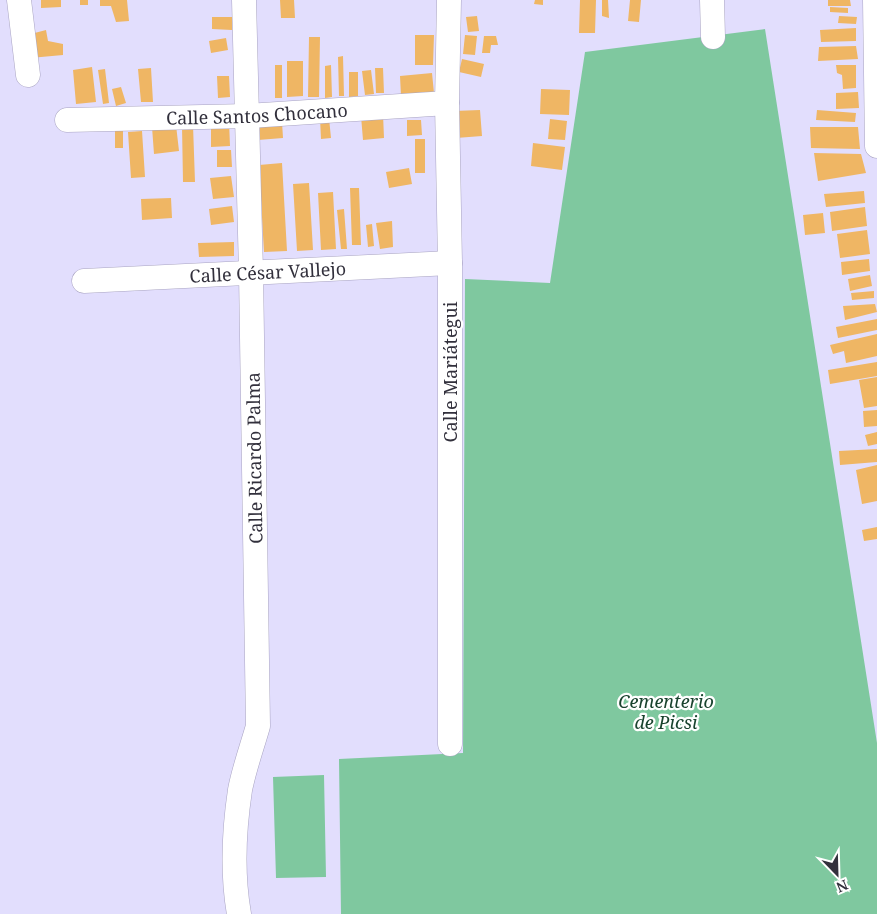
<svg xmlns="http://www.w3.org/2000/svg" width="877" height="914" font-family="'Noto Serif',serif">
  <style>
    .green { fill: #7fc89f }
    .building { fill: #efb664 }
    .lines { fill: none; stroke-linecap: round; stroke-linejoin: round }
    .minor-casing { stroke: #a9a4c2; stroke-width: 25 }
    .minor { stroke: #fff; stroke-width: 24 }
    .labels { text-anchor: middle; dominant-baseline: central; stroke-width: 4.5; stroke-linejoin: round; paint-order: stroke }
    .street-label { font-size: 18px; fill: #32303c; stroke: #fff }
    .park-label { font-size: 18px; font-style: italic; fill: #19432e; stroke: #fff }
  </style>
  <rect width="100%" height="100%" fill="#e2defd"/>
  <path class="green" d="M765,29L877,743V914H341L339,759L463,753L465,279L550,283L585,52Z
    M324,775L326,877L276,878L273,777Z"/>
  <path class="building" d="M41,0H61V7L41,8Z
    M80,0H88V5H80Z
    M100,0H127L129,21L116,22L111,6H100Z
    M280,0H294L295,18H281Z
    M535,0H543V5L534,4Z
    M580,0H596L595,33H579Z
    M602,0H608L609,18L602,16Z
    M630,0H641L639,22L628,21Z
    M828,0H850L851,6H828Z
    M830,7L848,8V13L830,12Z
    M477,16L479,31L468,32L466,17Z
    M839,16L857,17L856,24L838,23Z
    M212,17H233L232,30L212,29Z
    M856,28V41L821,42L820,30Z
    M46,30L48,41L63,44V55L30,58L27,35Z
    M415,35H434L433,65H415Z
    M465,35L477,36L475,55L463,54Z
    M484,36H496L498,45H491L490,53H482Z
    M309,37H320L319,97H308Z
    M226,38L228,50L211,53L209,41Z
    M856,46L858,59L818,61L819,47Z
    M343,56L344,96H339L338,57Z
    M462,59L484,64L481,77L459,72Z
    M287,61H303V96L287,97Z
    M275,65H282V98H275Z
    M331,65L332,97L325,98V66Z
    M836,65H856V88L843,89L842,75L837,73Z
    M92,67L96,102L76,104L73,70Z
    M151,68L153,102H141L138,69Z
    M375,68H383L384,93H376Z
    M105,69L109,103L103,104L98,70Z
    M371,70L374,94L365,95L362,71Z
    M349,72H358V96L349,97Z
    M432,73L434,93L401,96L400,76Z
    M217,76H229L230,97L218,98Z
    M121,87L126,103L116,106L112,89Z
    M541,89L570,90L569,115L540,114Z
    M858,92L859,108L836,109V93Z
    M480,110L482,136L456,138L454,111Z
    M817,110L856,113L855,122L816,120Z
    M383,114L384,138L363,140L361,116Z
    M320,118H329L331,138L321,139Z
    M550,119L567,121L565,140L548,139Z
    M407,120H421L422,135L407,136Z
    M211,121H229L230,146L211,147Z
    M282,122L283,138L258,140L257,124Z
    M176,125L179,151L154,154L152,127Z
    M193,125L195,182H183L182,126Z
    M115,126H123V148H115Z
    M810,127H858L860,149L811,148Z
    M142,131L145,177L131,178L128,132Z
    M415,139H425V173H415Z
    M533,143L565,147L562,170L531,166Z
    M217,150H231L232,167H217Z
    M814,153L861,154L866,173L818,181Z
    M282,163L287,251L264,252L259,165Z
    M409,168L412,184L389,188L386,172Z
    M231,176L234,197L213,199L210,178Z
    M309,183L313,250L297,251L293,184Z
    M350,188H359L361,245H352Z
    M864,191L865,203L826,207L824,194Z
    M333,192L336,249L321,250L318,193Z
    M171,198L172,218L142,220L141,199Z
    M232,206L234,222L211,225L209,209Z
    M865,207L867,226L832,231L830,212Z
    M344,209L347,249H341L337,210Z
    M823,213L825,233L805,235L803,215Z
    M392,221L393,247L380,249L376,223Z
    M372,224L374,246L368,247L366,225Z
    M867,230L870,254L840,258L837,234Z
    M234,242V256L199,257L198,243Z
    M869,259L870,271L842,275L841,262Z
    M870,275L872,286L850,291L848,279Z
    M874,291V298L852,300L851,293Z
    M875,304L877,312L845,320L843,306Z
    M877,319V330L838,338L836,327Z
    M877,334V356L846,363L844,351L833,354L830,345Z
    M877,362V376L830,384L828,370Z
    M877,377V406L864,408L859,380Z
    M877,410V426L864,427L863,411Z
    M877,432V444L868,446L865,435Z
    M877,449V462L840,465L839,451Z
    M877,465V501L862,504L856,470Z
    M877,527V539L864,541L862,530Z"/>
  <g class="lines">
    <defs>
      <g id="minor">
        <path d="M19,0L28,75"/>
        <path d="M449,0L447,103L450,263V744"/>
        <path d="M712,0L713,37"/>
        <path d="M875,0L877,146"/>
        <path id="s1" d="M67,120L248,116L447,103"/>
        <path id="s2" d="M84,281L450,263"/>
        <path d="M239,914C232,874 234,830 240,790C244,769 252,747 258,726L251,272L244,0"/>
      </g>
    </defs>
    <use href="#minor" class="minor-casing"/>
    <use href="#minor" class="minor"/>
  </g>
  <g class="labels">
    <g class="street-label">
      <text stroke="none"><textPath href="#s1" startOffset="190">Calle Santos Chocano</textPath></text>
      <text stroke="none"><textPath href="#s2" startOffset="184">Calle César Vallejo</textPath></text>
      <text transform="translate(450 372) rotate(-90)">Calle Mariátegui</text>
      <text transform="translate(254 458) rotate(-91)">Calle Ricardo Palma</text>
    </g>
    <g class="park-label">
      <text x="666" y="701">Cementerio<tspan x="666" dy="21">de Picsi</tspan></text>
    </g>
  </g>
  <g transform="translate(837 874) rotate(157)" stroke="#ffffff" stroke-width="4" paint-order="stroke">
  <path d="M0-4L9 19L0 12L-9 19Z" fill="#32303c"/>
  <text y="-8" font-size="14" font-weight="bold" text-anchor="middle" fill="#32303c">N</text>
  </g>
</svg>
